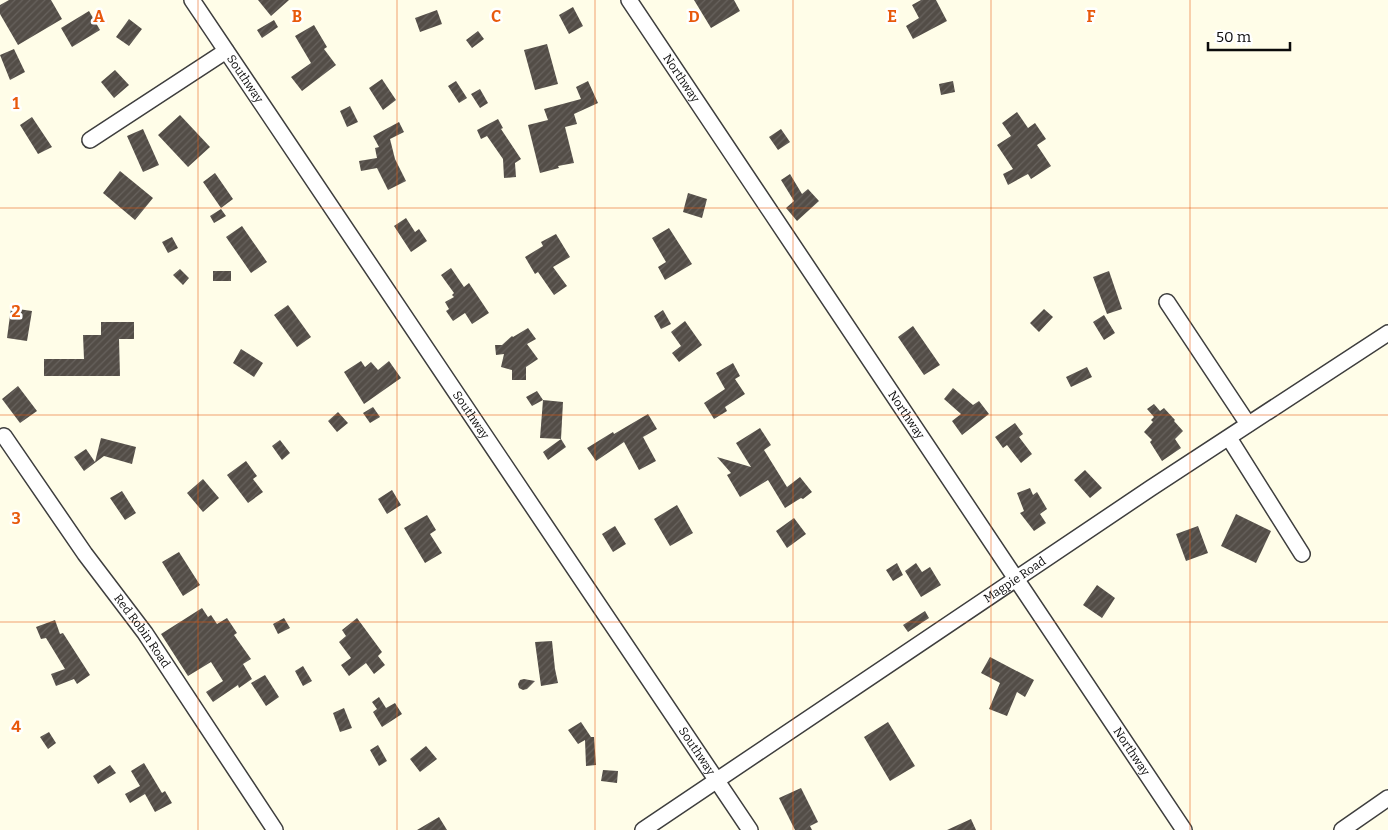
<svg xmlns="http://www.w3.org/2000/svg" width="1388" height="830" font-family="Bitter,serif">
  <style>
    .building { fill: url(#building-hatch) }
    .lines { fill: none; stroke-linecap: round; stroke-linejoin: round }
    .minor-casing { stroke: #3e3e3e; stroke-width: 18 }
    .minor { stroke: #fff; stroke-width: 15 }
    .grid { fill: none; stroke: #e8590c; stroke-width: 1; stroke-opacity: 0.55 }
    .labels { text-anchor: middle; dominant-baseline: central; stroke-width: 5; stroke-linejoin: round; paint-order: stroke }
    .street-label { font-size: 12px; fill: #0b0b0b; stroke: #fff }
    .grid-label { font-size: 16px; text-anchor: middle; font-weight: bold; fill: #e8590c; stroke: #fff; stroke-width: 5; stroke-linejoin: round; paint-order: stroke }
  </style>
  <defs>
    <pattern id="building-hatch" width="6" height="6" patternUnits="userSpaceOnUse" patternTransform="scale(1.25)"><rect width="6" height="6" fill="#534d47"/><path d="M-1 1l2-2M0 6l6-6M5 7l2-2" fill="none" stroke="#67625d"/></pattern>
  </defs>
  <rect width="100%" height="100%" fill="#fffde8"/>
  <path class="building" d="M9,0H51L62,19L18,45L0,14V5Z
    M258,0H289L271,16Z
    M694,0H734L740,11L711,28Z
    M921,0H936L947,21L913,39L906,26L919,18L912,5Z
    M573,7L583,26L569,34L559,15Z
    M437,10L442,24L420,32L415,18Z
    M89,11L100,30L72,47L61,28Z
    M129,19L142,29L129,46L116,37Z
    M274,20L278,27L262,38L257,30Z
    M314,25L327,47L324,49L336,65L302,91L291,77L311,63L295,36Z
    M478,31L484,39L472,48L466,40Z
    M547,44L558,84L535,90L524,50Z
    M14,49L25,72L10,80L0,55Z
    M115,70L129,85L114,98L101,82Z
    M382,79L396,100L383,110L369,88Z
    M456,81L467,98L459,103L448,86Z
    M588,81L598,103L574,114L577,124L565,127L574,163L558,166L559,168L540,173L528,125L548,120L544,109L581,99L576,87Z
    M953,81L955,92L941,95L939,84Z
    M480,89L488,103L480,108L471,94Z
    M350,106L358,122L347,127L340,111Z
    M1017,112L1028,128L1035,123L1046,139L1037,145L1051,166L1031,179L1028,174L1008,185L1003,174L1013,169L997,145L1011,136L1002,123Z
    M180,115L210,147L188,167L158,135Z
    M32,117L52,147L38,154L20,125Z
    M498,119L503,128L501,129L521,159L515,163L516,177L504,178L503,159L487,136L481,139L477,130Z
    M399,122L404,132L390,139L395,159L406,181L388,190L377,168L361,171L359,161L377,158L375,148L379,147L373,136Z
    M143,129L159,165L143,172L127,136Z
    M781,129L790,142L778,150L769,137Z
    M120,171L153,198L135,220L103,193Z
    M215,173L233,199L221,208L203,182Z
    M790,174L802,194L808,189L819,201L797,221L786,208L794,201L781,180Z
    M688,193L707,199L702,218L683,212Z
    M221,209L226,216L214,223L210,216Z
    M406,218L415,232L419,229L427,241L411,252L394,226Z
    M242,226L267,262L251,273L226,237Z
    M669,228L692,264L665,280L658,267L666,262L652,238Z
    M556,234L570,257L553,267L567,286L554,295L538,272L535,274L525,257L543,246L541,242Z
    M172,237L178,248L168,253L162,242Z
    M451,268L464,287L469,283L489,313L472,324L465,313L453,321L446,311L449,309L445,302L454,297L452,295L454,293L441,275Z
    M180,269L189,278L183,285L173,275Z
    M213,271H231V281H213Z
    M1109,271L1122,309L1107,314L1093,277Z
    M288,305L311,337L297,347L274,315Z
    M11,308L32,311L27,341L7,338Z
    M1044,309L1053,317L1039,332L1030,323Z
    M663,310L671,324L661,329L654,316Z
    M1104,315L1115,333L1104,340L1093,322Z
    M685,321L702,345L679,362L672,353L681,346L671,332Z
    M101,322H134V339H119L120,376H44V359H84L83,335H101Z
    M913,326L940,365L924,375L898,337Z
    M528,328L536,339L527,344L538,359L526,367V380H512V370L501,367L504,354L496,355L495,345H502L512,336L513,337Z
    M241,349L263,363L254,377L233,363Z
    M361,361L365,367L371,362L378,370L389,361L401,378L364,404L344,372Z
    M733,363L740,376L735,379L745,394L725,407L727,411L714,419L704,403L725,389L716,373Z
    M1087,367L1092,377L1071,387L1066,377Z
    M18,386L37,411L20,423L2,399Z
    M953,388L973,405L979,401L989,414L962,435L952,421L961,414L944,399Z
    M537,391L543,400L532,406L526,397Z
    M543,400L563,402L561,439L540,438Z
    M1154,404L1160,411L1164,408L1175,420L1174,421L1183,431L1175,439L1181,448L1162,461L1150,442L1152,440L1144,432L1153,422L1151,420L1154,417L1147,409Z
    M373,407L380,417L370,423L363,413Z
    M338,412L348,423L337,432L328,421Z
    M648,414L657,429L643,437L656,461L639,470L624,442L596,461L587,448L613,432L614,434Z
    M1015,423L1023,434L1019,437L1032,454L1021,463L1007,445L1003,448L995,437Z
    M760,428L771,445L764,450L787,487L800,477L812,492L803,499L801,498L785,508L768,480L740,497L727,475L731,473L717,457L751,467L736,443Z
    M101,438L136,447L132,464L104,456L84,471L74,457L86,449L95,462Z
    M561,439L566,447L548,460L543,452Z
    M280,440L290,453L282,460L272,446Z
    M246,461L257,476L253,479L263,492L248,503L227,475Z
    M1085,470L1102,488L1090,498L1074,480Z
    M203,479L219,498L203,512L187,493Z
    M1030,488L1033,495L1037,492L1047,509L1040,514L1046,523L1034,531L1020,513L1024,511L1017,493Z
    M392,490L401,505L387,514L378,499Z
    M122,491L136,513L125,520L110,498Z
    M677,505L693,533L670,546L654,519Z
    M1236,514L1271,531L1256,563L1221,546Z
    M427,515L436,530L430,534L442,553L425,563L404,528Z
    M794,518L806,534L787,548L776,531Z
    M615,526L626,544L613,552L602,534Z
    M1198,526L1208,553L1186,561L1176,534Z
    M179,552L200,585L183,596L162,562Z
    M897,563L903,575L893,581L886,570Z
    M916,563L922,572L930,567L941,585L921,597L905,571Z
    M1097,585L1115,598L1102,618L1083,605Z
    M202,608L208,617L211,615L217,624L227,618L237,633L234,635L251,659L243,664L252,679L239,688L238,685L213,702L206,692L223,681L211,662L188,676L161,634Z
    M925,611L929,618L908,632L903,625Z
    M284,618L290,628L278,634L273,624Z
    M357,618L382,652L378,656L385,665L374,674L366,663L349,676L341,665L351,658L339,642L346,636L342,630Z
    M55,620L60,634L63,633L90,675L77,684L74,679L56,686L51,674L65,669L46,638L41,639L36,627Z
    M552,641L555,669L558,683L541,686L535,642Z
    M990,657L1034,680L1025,697L1017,692L1007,716L989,709L1000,683L981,673Z
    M303,666L312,681L303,686L295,671Z
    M265,675L279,697L266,706L251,683Z
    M524,679L535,681L527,689L523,690L519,688L518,684L520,680Z
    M379,697L386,708L395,703L402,714L382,727L373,712L377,709L372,702Z
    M344,708L352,728L340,732L333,713Z
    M581,722L591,737H594L596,765L586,766L585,740L578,744L568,730Z
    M888,722L915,766L890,781L864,737Z
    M49,732L56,743L48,749L40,737Z
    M378,745L387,761L379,766L370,750Z
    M426,746L437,759L420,772L410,759Z
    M144,763L162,793L165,791L172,803L155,812L145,794L130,803L125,794L140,786L131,771Z
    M110,765L116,773L98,784L93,776Z
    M603,770L618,771L617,783L601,781Z
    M801,788L818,822L810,826L812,830H795L779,798Z
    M439,817L447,830H417Z
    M971,819L976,830H947Z"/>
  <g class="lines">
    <defs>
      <g id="minor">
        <path id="s1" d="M192,0L750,830"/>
        <path id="s2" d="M629,0L1184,830"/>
        <path d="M90,140L226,51"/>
        <path d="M1167,302L1248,424"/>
        <path id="s3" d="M4,436L85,554L145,633L275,830"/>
        <path d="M1229,438L1302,554"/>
        <path id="s4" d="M643,830L1151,488L1388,333"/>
        <path d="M1342,830L1388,798"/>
      </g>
    </defs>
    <use href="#minor" class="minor-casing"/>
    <use href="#minor" class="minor"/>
  </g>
  <path class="grid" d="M198,0V830M397,0V830M595,0V830M793,0V830M991,0V830M1190,0V830M0,208H1388M0,415H1388M0,622H1388"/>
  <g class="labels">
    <g class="street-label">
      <text stroke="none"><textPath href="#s2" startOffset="94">Northway</textPath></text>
      <text stroke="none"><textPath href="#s1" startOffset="95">Southway</textPath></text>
      <text stroke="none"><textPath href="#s1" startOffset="500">Southway</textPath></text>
      <text stroke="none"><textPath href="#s2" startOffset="499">Northway</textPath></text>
      <text stroke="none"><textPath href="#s4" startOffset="448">Magpie Road</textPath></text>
      <text stroke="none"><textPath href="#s3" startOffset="239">Red Robin Road</textPath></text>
      <text stroke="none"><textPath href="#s1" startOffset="905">Southway</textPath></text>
      <text stroke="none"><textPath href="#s2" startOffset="904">Northway</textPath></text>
    </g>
  </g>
  <g class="grid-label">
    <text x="99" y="22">A</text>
    <text x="297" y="22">B</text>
    <text x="496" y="22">C</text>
    <text x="694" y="22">D</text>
    <text x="892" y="22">E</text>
    <text x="1091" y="22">F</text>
    <text x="16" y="109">1</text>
    <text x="16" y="317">2</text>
    <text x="16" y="524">3</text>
    <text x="16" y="732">4</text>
  </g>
  <path d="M1208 42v8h82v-8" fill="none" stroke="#0b0b0b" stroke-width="2.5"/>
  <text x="1216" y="42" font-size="15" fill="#0b0b0b" stroke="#ffffff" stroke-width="4" paint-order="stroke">50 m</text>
</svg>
